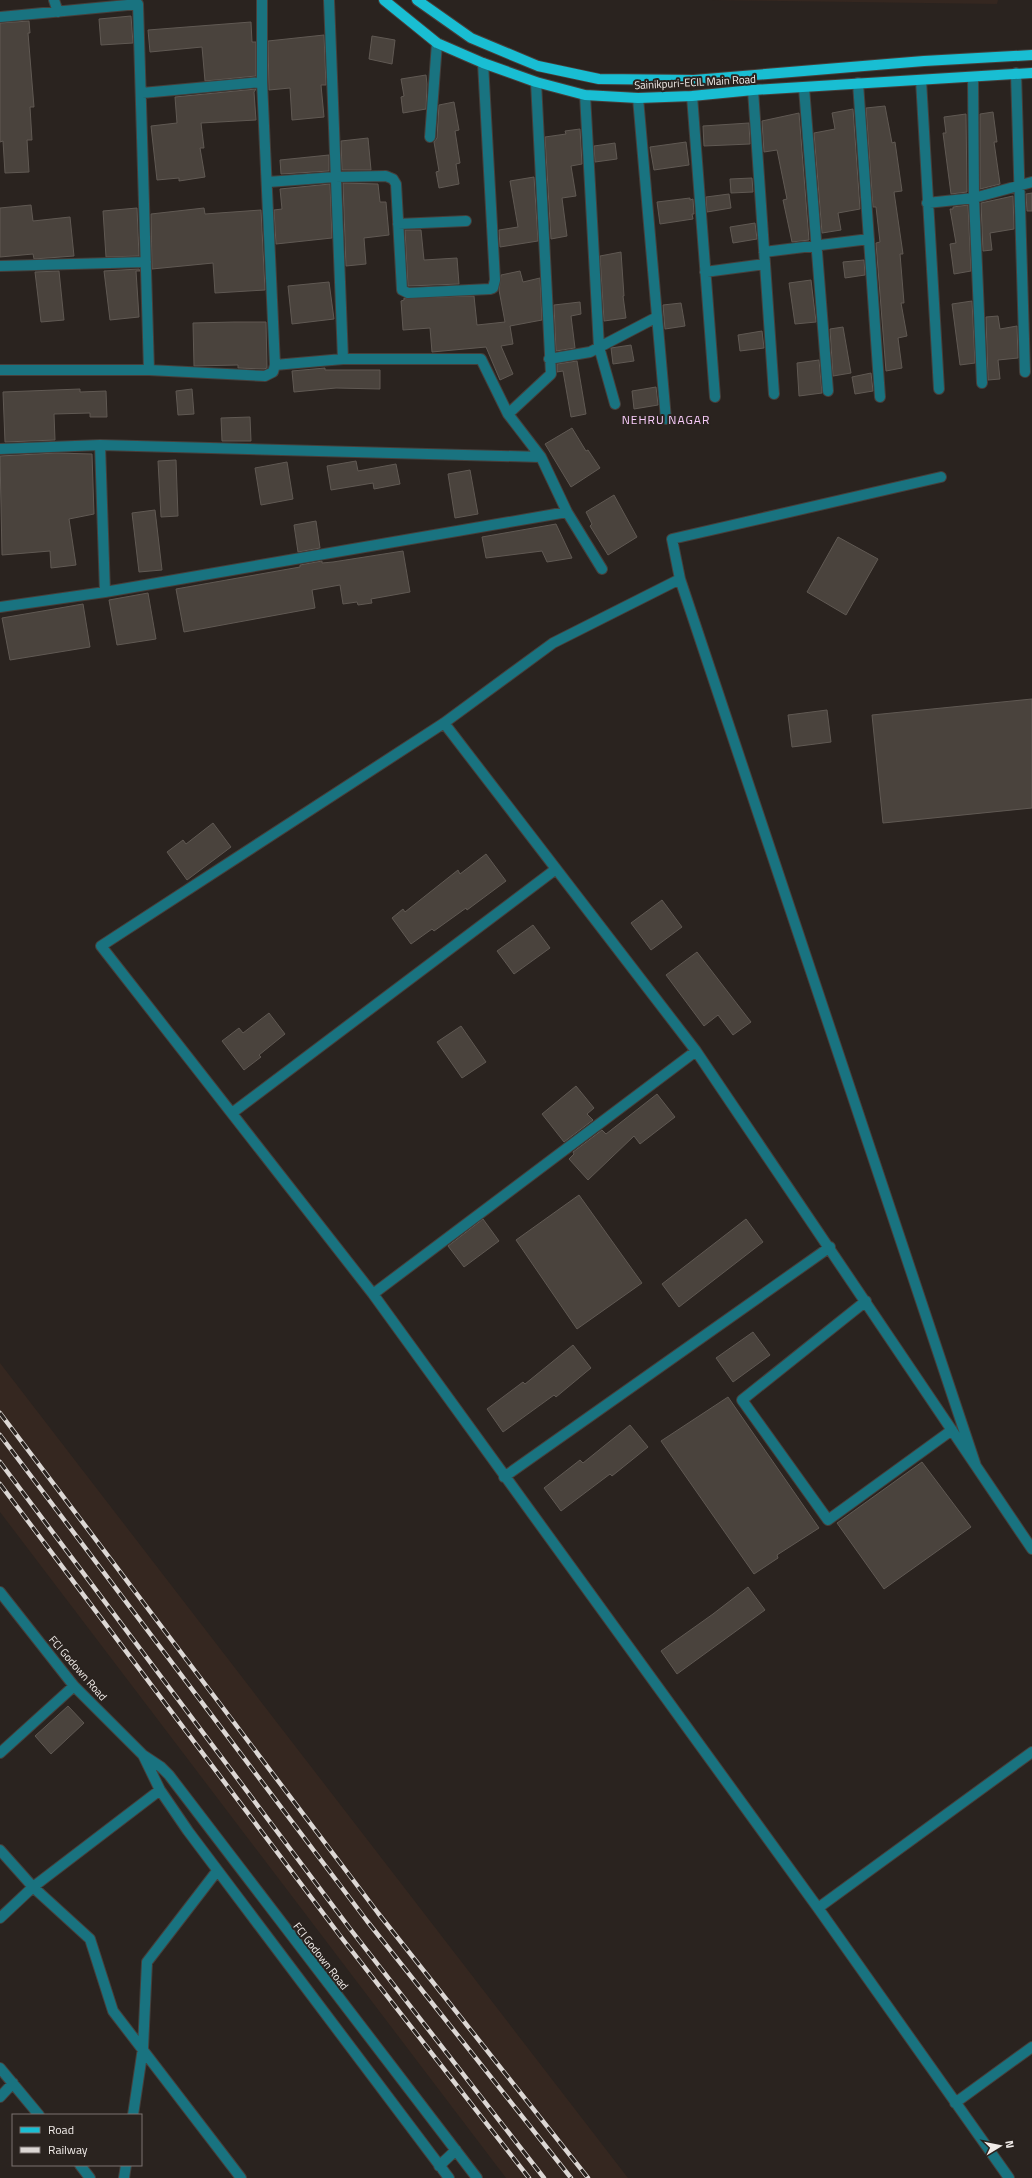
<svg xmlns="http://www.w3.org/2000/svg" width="1032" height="2178" font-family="'Titillium Web',sans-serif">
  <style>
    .built { fill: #352720 }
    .building { fill: #4a433d; stroke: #605953 }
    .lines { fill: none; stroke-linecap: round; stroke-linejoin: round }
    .minor-casing { stroke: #463f3b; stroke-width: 12 }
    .major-casing { stroke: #463f3b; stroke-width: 12 }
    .minor { stroke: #197380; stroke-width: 10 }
    .major { stroke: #19bed3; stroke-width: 10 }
    .rail-casing { stroke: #dcd7d4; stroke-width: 4.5 }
    .rail { stroke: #2a231f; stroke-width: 3; stroke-dasharray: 9; stroke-linecap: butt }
    .labels { text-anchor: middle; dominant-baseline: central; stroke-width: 4; stroke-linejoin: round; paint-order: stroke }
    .street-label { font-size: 11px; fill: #f1ece9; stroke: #2a231f }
    .neighbourhood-label { font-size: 12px; letter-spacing: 1px; fill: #fbcefd; stroke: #2a231f }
  </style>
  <rect width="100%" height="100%" fill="#2a231f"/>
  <path class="built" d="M710,0H998L997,4Z
    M0,1363L628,2178H506L0,1512Z"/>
  <path class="building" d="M131,16L133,43L101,45L99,19Z
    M29,21L30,33H28L34,107H30L32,140H27L29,172L5,173L3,141L0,142V23Z
    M251,22L252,42H256V76L205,81L202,47L150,52L148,30Z
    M324,35L326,85H321L324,117L292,120L290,88L269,90L268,41Z
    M372,36L395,40L392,64L369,59Z
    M426,75L427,84L426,109L403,113L401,97L404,96L401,79Z
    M256,89L254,92L256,120L201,123L204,148H200L205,177L179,181V178L157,180L151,126L177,123L175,97Z
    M454,102L459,130L455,131L460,163L456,164L459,184L439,188L436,172L439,171L434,142L437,138L439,105Z
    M885,106L892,143L895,142L902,191L894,192L903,254H900L904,303H901L907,336L898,338L902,368L886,371L876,243L880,242L876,207H873L866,108Z
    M853,109L860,209L838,213L841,230L822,233L814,133L835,129L832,113Z
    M993,112L997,142H994L1000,184L980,189V114Z
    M799,113L809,240L792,242L783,200L787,199L777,150L764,152L762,121Z
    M966,114L967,192L951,194L943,133H946L944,117Z
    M749,123L750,144L704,146L703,126Z
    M580,129L582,164L571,166L576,196L562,198L567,236L551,239L545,137L566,134L565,131Z
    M368,138L371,170H342L341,141Z
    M686,142L689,165L654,170L650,147Z
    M615,143L617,159L595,162L594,146Z
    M329,155V171L281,174L280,160Z
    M534,177L538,241L500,247L499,230L518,227L510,181Z
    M752,178L753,192L731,193L730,179Z
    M343,183L378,184L380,202H386L389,235L364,238L366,264L346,266Z
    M330,184L332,238L276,244L274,210L282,209L280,189Z
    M1032,193V211H1027L1026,194Z
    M729,194L731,208L707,212L706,197Z
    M1013,196L1014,229L990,233L992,250L983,251L981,203Z
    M690,198V200L693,199L694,214H692L693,219L660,224L657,202Z
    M31,205L33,221L70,217L74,256L34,259L33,254L0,257V208Z
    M968,205L971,271L954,274L950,244L956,243L950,209H953V207Z
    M137,208L139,256L106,257L103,211Z
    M204,208L205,214L261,210L265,290L215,293L213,263L152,269L151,214Z
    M755,223L757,239L733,243L730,227Z
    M405,230H421L424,260L457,258L459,284L408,286Z
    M621,252L624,296H623L626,318L604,321L600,256Z
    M864,260L865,275L845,278L843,262Z
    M139,269L140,271H136L139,317L110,320L104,271Z
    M59,271L64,320L41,322L35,272Z
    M520,271L523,282L540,278L542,320L510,326L513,344L501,346L513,374L500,380L486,347L432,352L430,328L403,330L401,301L404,300V298L474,296L477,325L505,322L499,290L501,275Z
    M811,280L816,322L795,324L789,283Z
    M329,282L334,319L292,324L288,286Z
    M972,301L975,363L960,365L952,304Z
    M580,302L581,314L571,316L575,348L556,351L554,305Z
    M681,303L685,326L665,329L663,305Z
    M998,316L1000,329L1017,326L1018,358L998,360L1000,379L988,380L986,317Z
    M234,322H266L267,368L264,369L238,368V365L194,366L193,323Z
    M843,327L851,373L833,376L830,329Z
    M762,331L764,348L740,351L738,335Z
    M631,345L634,361L613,364L611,348Z
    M819,360L822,393L799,396L797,363Z
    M577,361L586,414L571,417L563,371L557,372V364Z
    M325,368V370H380V389L336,388L294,392L292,371Z
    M871,373L873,391L855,394L852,377Z
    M656,387L658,405L634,409L632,391Z
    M80,389V392L106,391L107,417H90V413L54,414L55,440L5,442L3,392Z
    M192,389L194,414L178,415L176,391Z
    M250,417L251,441H222L221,418Z
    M572,428L586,451L588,450L600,468L571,487L545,444Z
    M56,453L92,454L94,514L69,519L76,565L51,568L50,551L2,555L0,456Z
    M176,460L178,516L161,517L158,461Z
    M356,461L358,471L396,464L400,484L374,489L373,483L331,490L327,466Z
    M287,462L293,499L261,505L255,468Z
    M470,470L478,514L455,518L448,474Z
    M614,495L637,537L608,555L590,526L592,524L586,512Z
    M155,510L162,570L139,572L132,513Z
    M316,521L320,548L298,552L294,525Z
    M556,524L572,558L547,562L542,551L486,558L482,537Z
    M838,537L878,559L846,615L807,592Z
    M403,551L410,592L371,599L372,603L358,605L357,602L343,604L340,585L312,590L315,608L184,632L176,589L300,567V565L322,561V563L333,562Z
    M148,593L156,639L117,645L109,600Z
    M83,604L90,647L10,660L2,618Z
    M1032,699V808L883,823L872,715Z
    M827,710L831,742L792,747L788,715Z
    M213,823L231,847L187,880L167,852L183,840L186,844Z
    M486,854L506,881L467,910L466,908L434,931L432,929L411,944L392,918L403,909L405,912L458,870L460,874Z
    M662,900L682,927L651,950L631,923Z
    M533,925L550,948L514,974L497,951Z
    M697,952L751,1022L733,1035L718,1015L704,1026L666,975Z
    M269,1013L285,1034L259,1055L261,1057L244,1070L222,1041L239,1028L243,1033Z
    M461,1026L486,1062L462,1078L437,1042Z
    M576,1086L594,1108L587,1114L593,1120L564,1142L542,1114Z
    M657,1094L675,1117L640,1144L634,1136L588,1180L569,1159L574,1154L573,1152L602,1130L606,1134Z
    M579,1195L642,1283L577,1329L516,1240Z
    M483,1219L499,1241L464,1267L448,1246Z
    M746,1219L763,1242L679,1307L662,1284Z
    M753,1332L770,1355L733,1382L716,1358Z
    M573,1345L591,1368L556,1397L554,1395L503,1432L487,1409L523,1382L525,1384Z
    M728,1397L819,1528L777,1555L778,1558L754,1574L661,1441Z
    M630,1425L648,1447L612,1476L610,1474L561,1511L544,1488L580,1460L583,1463Z
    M922,1462L971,1527L884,1589L837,1523Z
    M748,1587L765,1610L677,1674L661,1651L713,1614Z
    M68,1706L84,1723L51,1754L35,1736Z"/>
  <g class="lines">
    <defs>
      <path id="minor" d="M54,0L58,12
        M329,0L343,359
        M0,17L138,4L149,370
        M1016,73L1025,372
        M973,77L974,198L982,383
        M921,80L939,389
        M858,83L880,397
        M804,88L828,391
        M753,90L774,394
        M142,93L262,82
        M585,95L599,347L615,404
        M692,96L715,397
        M638,98L666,419
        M430,137L437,43
        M268,182L335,177L386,176L393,179L396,184L402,290L408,293L490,289L493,288L495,280L483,63
        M927,203L974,198L1032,182
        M398,224L466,221
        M764,252L869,239
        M0,266L146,262
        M705,272L765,264
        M549,359L590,352L657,317
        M275,365L343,359H481L508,414L541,457L567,512L602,569
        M0,370H149L265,376L273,372L275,365L262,82V0
        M508,414L551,374L536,82
        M100,445L105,592
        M0,449L100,445L541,457
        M941,477L672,539L680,579L976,1466
        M680,579L553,643L444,723L101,946L373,1294L818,1908L1009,2178
        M0,607L105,592L567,512
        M444,723L696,1051L1032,1549
        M232,1113L556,869
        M373,1294L696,1051
        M866,1301L742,1400L828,1520L952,1430
        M504,1477L830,1247
        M0,1592L74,1686L143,1755L161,1767L169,1775L477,2178
        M0,1753L74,1686
        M143,1755L160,1790L188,1831L449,2178
        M0,1850L33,1887L90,1939L113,2011L241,2178
        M818,1908L1032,1752
        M0,1918L33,1887L160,1790
        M0,2068L39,2115
        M0,2097L13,2083
        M955,2103L1032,2047
        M133,2115L143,2048L147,1962L217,1871
        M80,2165L90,2178
        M439,2166L456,2150
        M124,2178L126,2165"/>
      <path id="major" d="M384,0L437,43L483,63L536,82L585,95L638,98L692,96L753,90L1032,73
        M417,0L471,38L538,66L599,79L694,80L924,61L1032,55"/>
    </defs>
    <use href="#minor" class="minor-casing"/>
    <use href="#major" class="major-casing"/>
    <use href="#minor" class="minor"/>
    <use href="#major" class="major"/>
    <defs>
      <path id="rail" d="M0,1413L378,1913L588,2178
        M0,1435L367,1921L571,2178
        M0,1462L351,1930L544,2178
        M0,1484L341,1937L529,2178"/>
    </defs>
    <use href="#rail" class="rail-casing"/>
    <use href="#rail" class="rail"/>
  </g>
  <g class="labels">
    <g class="street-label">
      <text transform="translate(695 82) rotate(-3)">Sainikpuri-ECIL Main Road</text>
      <text transform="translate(78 1668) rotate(49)">FCI Godown Road</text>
      <text transform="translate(321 1956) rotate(52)">FCI Godown Road</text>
    </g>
    <g class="neighbourhood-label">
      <text x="666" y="419">NEHRU NAGAR</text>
    </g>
  </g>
  <rect x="12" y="2114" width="130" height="52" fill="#2a231f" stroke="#7a7370"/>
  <rect x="20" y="2127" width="20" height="6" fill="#19bed3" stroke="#7a7370"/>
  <text x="48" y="2134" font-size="12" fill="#f1ece9">Road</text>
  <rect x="20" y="2147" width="20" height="6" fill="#dcd7d4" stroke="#7a7370"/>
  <text x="48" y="2154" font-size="12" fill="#f1ece9">Railway</text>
  <g transform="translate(1000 2146) rotate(80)" stroke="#2a231f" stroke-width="3" paint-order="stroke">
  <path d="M0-3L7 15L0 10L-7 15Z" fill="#f1ece9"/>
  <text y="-6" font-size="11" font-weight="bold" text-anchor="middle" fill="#f1ece9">N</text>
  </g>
</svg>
